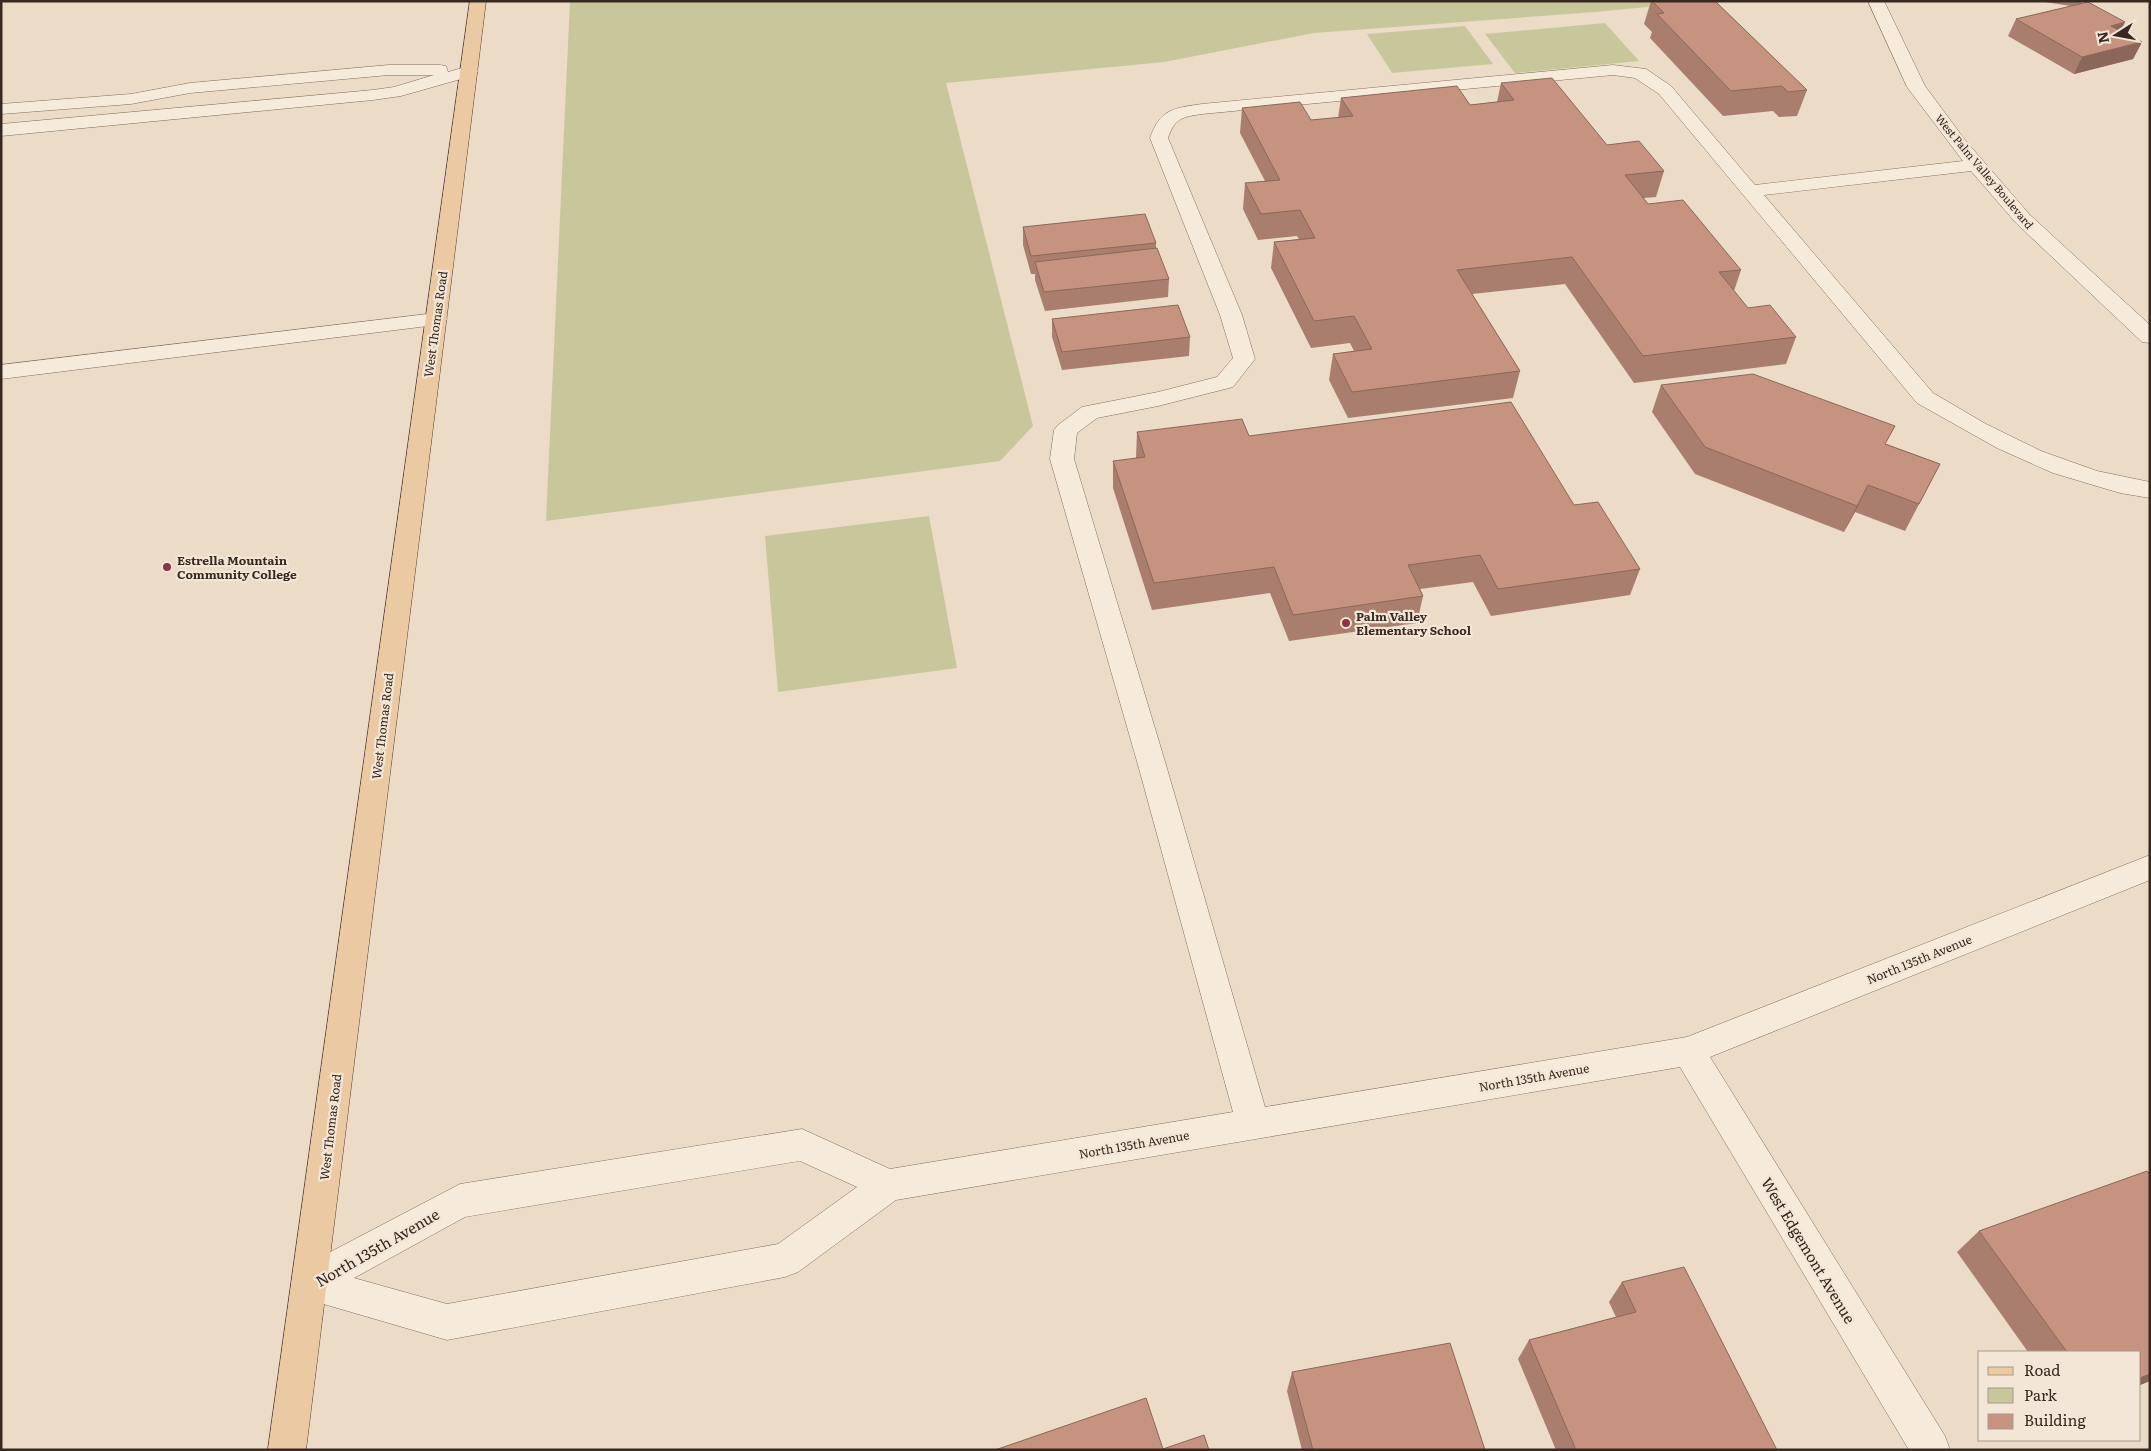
<svg xmlns="http://www.w3.org/2000/svg" width="2151" height="1451" font-family="Literata,serif">
  <style>
    .green { fill: #c8c79c }
    .lines { fill: none; stroke-linecap: round; stroke-linejoin: round }
    .minor-casing { stroke: #856d5e; stroke-width: 1 }
    .major-casing { stroke: #543c31; stroke-width: 1 }
    .minor { fill: #f6eada; fill-rule: evenodd }
    .major { fill: #ebc9a2; fill-rule: evenodd }
    .wall { fill: #aa7e6e }
    .shaded-wall { fill: #8b675a }
    .building { fill: #c69380; stroke: #8b675a }
    .poi-dot { fill: #903241; stroke: #f3e6d6; stroke-width: 2 }
    .labels { text-anchor: middle; dominant-baseline: central; stroke-width: 4.5; stroke-linejoin: round; paint-order: stroke }
    .far-street-label { font-size: 11px; fill: #372820; stroke: #f3e6d6 }
    .street-label { font-size: 12px; fill: #372820; stroke: #f3e6d6 }
    .poi-label { font-size: 12px; font-weight: bold; fill: #372820; stroke: #f3e6d6; text-anchor: start }
    .near-street-label { font-size: 15px; fill: #372820; stroke: #f3e6d6 }
  </style>
  <rect width="100%" height="100%" fill="#ebdbc7"/>
  <path class="green" d="M570,1H1699V2L1595,12L1314,33L1164,62L946,83L1033,426L1000,461L546,521Z
    M1605,23L1639,61L1515,73L1485,34Z
    M1465,26L1493,64L1392,73L1367,34Z
    M929,516L957,668L778,692L765,536Z"/>
  <g class="lines">
    <defs>
      <path id="minor" d="M1868,1H1884L1925,86L1965,140L2030,215L2150,325V343L2142,342L2016,223L1971,171L1764,195L1933,393L1986,424L2041,451L2097,471L2150,482V498L2120,493L2053,473L1997,448L1917,403L1659,94L1635,78L1613,75L1202,114C1182,117 1175,118 1168,138L1242,315L1255,359L1233,387L1158,406L1097,418L1077,433L1074,459L1166,765L1265,1107L1687,1037L2150,855V880L1710,1057L1945,1436L1950,1450H1909L1680,1067L896,1200L798,1272L785,1277L447,1340L296,1296L291,1283L296,1270L460,1184L802,1129L890,1169L1233,1112L1138,765L1050,459L1054,430L1058,425L1082,407L1158,392L1217,377L1233,358L1220,315L1150,138C1160,109 1174,108 1202,104L1613,65L1646,69L1671,86L1755,185L1963,161L1907,87ZM800,1161L857,1187L778,1244L447,1304L354,1278L465,1217Z
        M389,65H440L446,66L448,72L469,66L475,67L478,71L475,75L401,96L373,100L1,136V124L373,90L394,87L434,75H389L190,93L131,104L1,114V104L131,94L190,83Z
        M436,313L444,314L447,319L444,324L1,379V365Z"/>
      <path id="major" d="M470,1H486L306,1450H268Z"/>
    </defs>
    <use href="#minor" class="minor-casing"/>
    <use href="#major" class="major-casing"/>
    <use href="#minor" class="minor"/>
    <use href="#major" class="major"/>
  </g>
  <path class="wall" d="M1651,1H1715L1807,90L1797,116L1779,117L1773,111L1723,116L1650,38L1652,32L1644,24Z
    M2038,1H2082L2081,4L2121,31L2142,42L2133,59L2074,74L2008,36L2016,19L2071,6Z
    M1501,83L1607,145L1664,171L1656,197L1644,198L1648,204L1741,270L1734,291L1748,308L1796,337L1786,364L1634,383L1565,284L1472,294L1520,371L1513,398L1348,418L1329,380L1333,354L1354,351L1350,343L1311,348L1271,268L1274,242L1299,239L1297,236L1258,240L1243,209L1245,183L1265,181L1240,133L1242,108L1311,120L1338,118L1341,98L1470,105L1497,102Z
    M1023,227L1156,243V249L1169,279L1168,297L1045,311L1035,280V274H1031L1023,245Z
    M1052,319L1190,337L1189,356L1062,370L1052,337Z
    M1661,385L1886,444L1940,464L1905,531L1855,512L1844,532L1695,474L1652,412Z
    M1137,432L1249,436L1574,505L1640,569L1630,595L1491,616L1473,582L1420,589L1423,596L1417,623L1289,641L1270,593L1152,610L1113,488V461L1136,458Z
    M2150,1175V1381L2140,1385V1352H2028L1957,1252L1979,1231Z
    M1622,1282L1777,1450H1556L1518,1359L1529,1340L1616,1317L1609,1302Z
    M1292,1372L1485,1450H1302L1287,1391Z"/>
  <path class="shaded-wall" d="M2125,22L2117,39L2111,26Z
    M2142,42L2133,59L2074,74L2082,57Z
    M1868,485L1855,512L1844,532L1857,506Z
    M2150,1374V1381L2140,1385V1378Z"/>
  <path class="building" d="M1652,1H1715L1807,90L1788,92L1782,86L1731,91L1657,14L1664,13Z
    M2088,2L2125,22L2111,26L2142,42L2082,57L2016,19Z
    M1552,78L1607,145L1639,141L1664,171L1625,175L1648,204L1683,200L1741,270L1719,272L1748,308L1770,305L1796,337L1643,356L1572,257L1457,270L1520,371L1352,392L1333,354L1372,349L1354,316L1314,321L1274,242L1315,238L1300,210L1261,214L1245,183L1280,180L1242,108L1300,102L1311,120L1353,116L1341,98L1457,86L1470,105L1514,100L1501,83Z
    M1145,214L1156,243L1031,256L1023,227Z
    M1157,248L1169,279L1044,292L1035,262Z
    M1178,305L1190,337L1062,352L1052,319Z
    M1753,374L1895,426L1885,444L1940,464L1919,504L1868,485L1857,506L1705,447L1661,385Z
    M1511,402L1574,505L1598,502L1640,569L1498,589L1480,555L1408,565L1423,596L1293,615L1274,567L1154,583L1113,461L1145,457L1137,432L1242,419L1249,436Z
    M2147,1171L2150,1175V1374L2140,1378V1352H2067L1979,1231Z
    M1684,1267L1777,1450H1576L1529,1340L1636,1312L1622,1282Z
    M1450,1343L1485,1450H1313L1292,1372Z
    M1146,1398L1163,1449L1204,1435L1209,1450H995Z"/>
  <g class="poi-dot">
    <circle cx="167" cy="567" r="5"/>
    <circle cx="1346" cy="623" r="5"/>
  </g>
  <g class="labels">
    <g class="far-street-label">
      <text transform="translate(1985 171) rotate(50)">West Palm Valley Boulevard</text>
    </g>
    <g class="street-label">
      <text transform="translate(435 324) rotate(-82)">West Thomas Road</text>
      <text transform="translate(382 726) rotate(-83)">West Thomas Road</text>
      <text transform="translate(1919 959) rotate(-22)">North 135th Avenue</text>
      <text transform="translate(1534 1077) rotate(-10)">North 135th Avenue</text>
      <text transform="translate(330 1127) rotate(-83)">West Thomas Road</text>
      <text transform="translate(1134 1144) rotate(-10)">North 135th Avenue</text>
    </g>
    <g class="poi-label">
      <text x="177" y="560">Estrella Mountain<tspan x="177" dy="14">Community College</tspan></text>
      <text x="1356" y="616">Palm Valley<tspan x="1356" dy="14">Elementary School</tspan></text>
    </g>
    <g class="near-street-label">
      <text transform="translate(377 1247) rotate(-30)">North 135th Avenue</text>
      <text transform="translate(1809 1250) rotate(59)">West Edgemont Avenue</text>
    </g>
  </g>
  <rect width="2151" height="1451" fill="none" stroke="#372820" stroke-width="5"/>
  <rect x="1978" y="1351" width="162" height="90" fill="#f3e6d6" stroke="#a89a8d"/>
  <rect x="1988" y="1367" width="25" height="8" fill="#ebc9a2" stroke="#a89a8d"/>
  <text x="2024" y="1376" font-size="15" fill="#372820">Road</text>
  <rect x="1988" y="1388" width="25" height="15" fill="#c8c79c" stroke="#a89a8d"/>
  <text x="2024" y="1401" font-size="15" fill="#372820">Park</text>
  <rect x="1988" y="1414" width="25" height="15" fill="#c69380" stroke="#a89a8d"/>
  <text x="2024" y="1426" font-size="15" fill="#372820">Building</text>
  <g transform="translate(2116 35) rotate(259)" stroke="#f3e6d6" stroke-width="4" paint-order="stroke">
  <path d="M0-4L9 19L0 12L-9 19Z" fill="#372820"/>
  <text y="-8" font-size="14" font-weight="bold" text-anchor="middle" fill="#372820">N</text>
  </g>
</svg>
